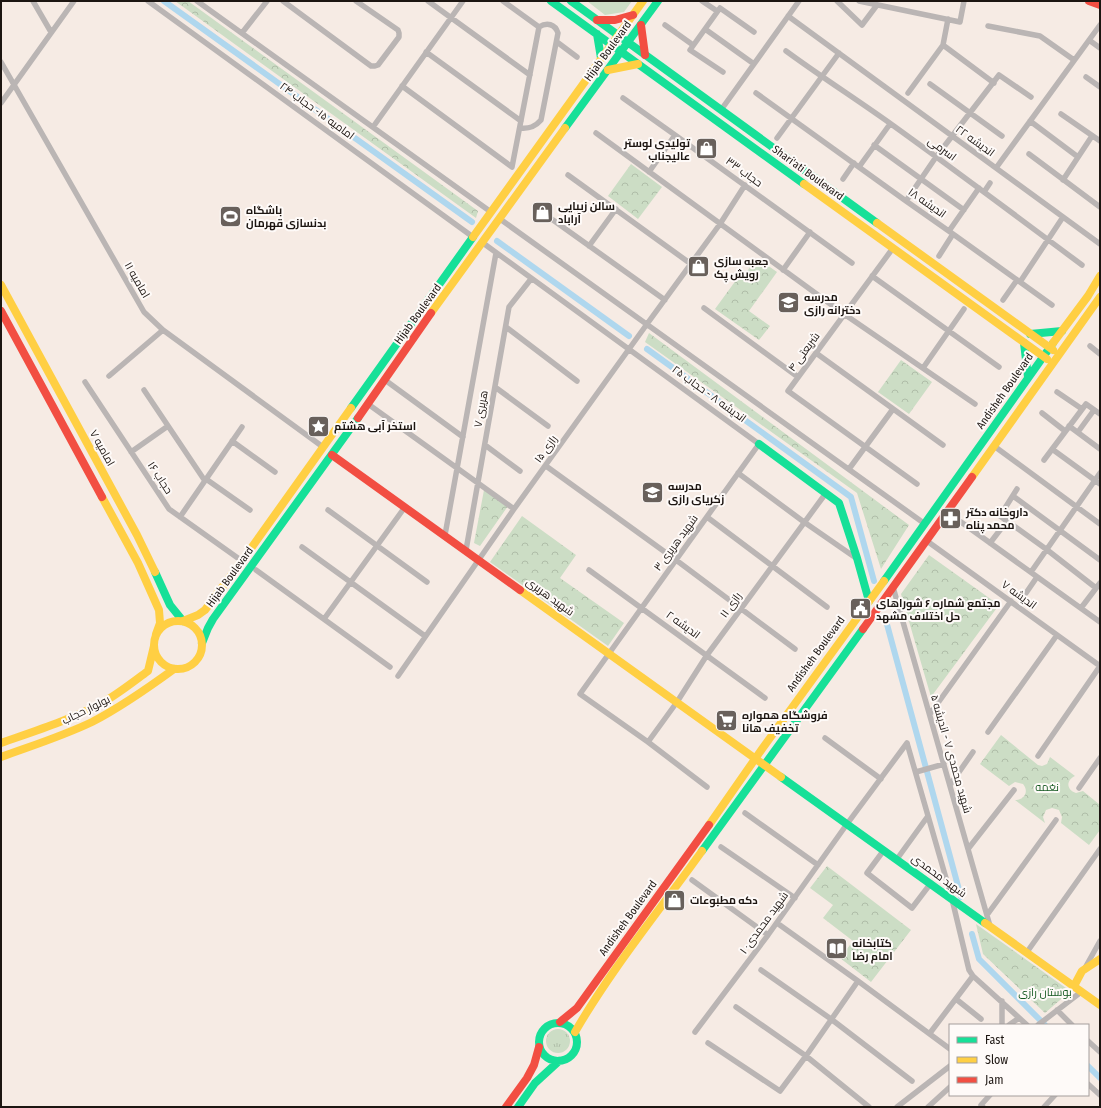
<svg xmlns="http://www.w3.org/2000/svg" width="1101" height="1108" font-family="'Fira Sans Condensed',Cairo,sans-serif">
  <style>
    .grass { fill: url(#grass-tufts) }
    .park { fill: url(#park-crowns) }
    .garden { fill: #ccddc5 }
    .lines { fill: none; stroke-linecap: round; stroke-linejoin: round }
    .canal { stroke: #afd7ee; stroke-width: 6 }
    .street { stroke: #bab5b4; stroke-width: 5.5 }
    .fast { stroke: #16e098; stroke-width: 8 }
    .slow { stroke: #ffcf43; stroke-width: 8 }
    .jam { stroke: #f24e42; stroke-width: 8 }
    .labels { text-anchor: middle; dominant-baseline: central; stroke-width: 4; stroke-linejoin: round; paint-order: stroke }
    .street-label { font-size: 11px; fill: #1c1511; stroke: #fefaf8 }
    .poi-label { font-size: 11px; font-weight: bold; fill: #1c1511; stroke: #fefaf8; text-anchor: start }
    .park-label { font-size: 11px; fill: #155921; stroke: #fefaf8 }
  </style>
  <defs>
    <pattern id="grass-tufts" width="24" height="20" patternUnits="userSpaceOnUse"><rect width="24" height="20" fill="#ccddc5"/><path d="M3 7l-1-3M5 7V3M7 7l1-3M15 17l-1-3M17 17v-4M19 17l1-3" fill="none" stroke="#afbda8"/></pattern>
    <pattern id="park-crowns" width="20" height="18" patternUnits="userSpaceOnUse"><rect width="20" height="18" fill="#ccddc5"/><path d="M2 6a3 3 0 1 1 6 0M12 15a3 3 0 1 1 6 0" fill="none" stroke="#afbda8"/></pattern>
  </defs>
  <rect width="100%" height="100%" fill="#f6ebe4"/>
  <path class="grass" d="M546 1041a12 12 0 1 1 24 0a12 12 0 1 1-24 0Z"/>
  <path class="park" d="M175,1H188L478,211L476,218Z
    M631,164L662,187L638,219L608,196Z
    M757,258L777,272L749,311L770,326L759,340L715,309L742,272L745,274Z
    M649,333L909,525L881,569L857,493L645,342Z
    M901,360L932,382L909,414L878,392Z
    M484,490L508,506L480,546L474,543Z
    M522,516L576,555L560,578L624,623L608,646L490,562Z
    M929,555L999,605L931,697L901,594Z
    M1001,735L1038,765L1042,766L1047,764L1050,757L1075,776C1066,780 1066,790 1076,793L1083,791L1100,805V830L1089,845L1061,823L1062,817L1059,810L1052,808L1046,810L1043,817L1045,823L1015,800C1025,800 1029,791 1023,784L1015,782L1009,786L980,764Z
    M827,866L911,930L871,982L840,958L853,941L823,918L833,905L810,888Z
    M976,924L1066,988L1067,994L1045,1013L983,954Z"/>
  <path class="garden" d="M587,1H632L624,12L605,15Z"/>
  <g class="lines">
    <path class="canal" d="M164,1L472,222
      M497,241L629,336
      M647,349L851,497L874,581
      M885,617L961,897
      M972,934L979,959L1045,1025
      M1088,1066L1100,1078"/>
    <path class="street" d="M33,1L51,32
      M148,1L473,237
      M197,1L491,212
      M283,1L371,66H375L378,65L399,37V33L398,30L356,1
      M428,1L530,75
      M503,1L539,27
      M702,1L717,11
      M837,1L862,25L877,5
      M859,1L960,22L964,1
      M788,16L1100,244
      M665,25L693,45
      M988,26L1040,36L1074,60
      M705,29L754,64
      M242,33L267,1
      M1089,40L1100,48
      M557,42L577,57
      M943,45L994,83
      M786,51C820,76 856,99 891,124C955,170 1019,218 1082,265
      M426,52L521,121
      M1,62L144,312L163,330L323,447
      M723,72L690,50L720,8L754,32
      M1086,77L1100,87
      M930,84L1002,136
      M402,86L512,167L539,27
      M756,93L906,201L953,234L1052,305
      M908,93L943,45L948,19
      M623,98L675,135L852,263
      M1,103L74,1
      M721,110L799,1
      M1061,114L1100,141
      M1030,121L1078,157
      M373,127L463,1
      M520,128C529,129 535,127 541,120L558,33C555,24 547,22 539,27
      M596,133L844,314L975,404
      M777,138L839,53
      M874,145L964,210
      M1029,154L1100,207
      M859,167L890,124
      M996,168L1100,25
      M649,172L675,135
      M568,175L691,264
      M843,179L854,163
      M1063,180L1092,136
      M984,192L990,183
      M906,201L936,157L999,75L1031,97
      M539,210L665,300
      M500,219L925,524
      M949,231L979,188
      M483,243L759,444L580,694L648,742L707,787
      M589,246L616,209
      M893,248L788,391L917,484
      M939,256L953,234
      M783,270L810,232
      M872,276L999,367
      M1020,282L1063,217
      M1003,300L1017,280
      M704,308L798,377
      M506,327L577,381
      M1090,346L1100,354
      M816,353L943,445
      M923,368L964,309
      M109,376L163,330
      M385,380L463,437
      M85,382L169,509L242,561
      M495,387L548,426
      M144,390L205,481
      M1057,392L1082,409
      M368,404L514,509
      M1042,413L1065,431
      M1069,426L1100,449
      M1078,432L1094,410
      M232,441L275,472
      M485,445L520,471
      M994,446L1100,524
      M1052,449L1100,484
      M131,452L168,426
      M1044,460L1086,404L1100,414
      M546,466L676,560L795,649
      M849,469L893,409
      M738,473L804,522L856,558
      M206,479L250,510
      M1017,489L1000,516L1046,549L1096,588
      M1013,496L1100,560
      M328,510L427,582
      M180,517L242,427
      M707,517L827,607
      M961,522L1100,622
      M445,535L496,253
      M927,541L1100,666
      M990,543L1007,521
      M302,547L425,636
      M466,550L509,307L531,279
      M256,570L390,667
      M589,570L765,698
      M1031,572L1100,473
      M893,587L990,926
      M1026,593L1037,577
      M1081,608L1100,583
      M324,619L405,507
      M398,676L514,509L647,324L720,224L745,185
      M930,714L1011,601
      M988,732L1057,635
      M825,738L881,779
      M648,742L677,702L707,655L826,493
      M907,743L952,899L969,970L973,976L1027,1025
      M1038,756L1100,666
      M916,772L944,764
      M950,785L973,752
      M1079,788L1100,758
      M745,813L818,865
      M721,847L795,898
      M968,849L1014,790
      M884,850L867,873L912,908L931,883
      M897,859L928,816
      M692,880L768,935
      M987,915L1056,820
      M777,923L858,981L950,1049
      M1027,952L1100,849
      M1085,968L1100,941
      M761,970L831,1019L912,1081
      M956,999L981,1019
      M1002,1001V1025
      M736,1007L806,1056L869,1107
      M1057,1010L1072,1025
      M1009,1025L1019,1018
      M1038,1025L1081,992
      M695,1032L768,935L847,824L907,743
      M930,1033L973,976
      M1088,1041L1100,1052
      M708,1043L780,1091L806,1056L858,981
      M1088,1084L1100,1095
      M897,1107L950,1066
      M928,1107L950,1087
      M983,1107L981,1105L990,1095
      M1044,1107L1055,1095"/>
    <path class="fast" d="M551,1L804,184
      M571,1L877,223
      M597,34L601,58
      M565,128L658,1
      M1030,334L1062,331
      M1024,343L1028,377
      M351,408L473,237
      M759,444L839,503L857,558L869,601
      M155,572L170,605L183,621
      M884,581L1053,343
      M202,643L208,628L213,619L358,418
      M781,777L985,923
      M702,851L863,629
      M539 1042a19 19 0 1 1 38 0a19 19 0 1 1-38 0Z
      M518,1107L535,1083L559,1061"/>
    <path class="slow" d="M608,70L638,64
      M804,184L1047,359
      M877,223L1053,350
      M473,237L643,1
      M1,285L137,535L155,572
      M431,313L565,128
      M1053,343L1088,296L1100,276
      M972,477L1100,297
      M102,497L138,563L159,610L160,623L156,634
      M520,590L781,777
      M154 645a24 24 0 1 1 48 0a24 24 0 1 1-48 0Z
      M183,621L198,615L205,610L242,561L351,408
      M1,743C35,731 70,720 102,703C118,694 133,682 148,671L154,646
      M1,757C31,746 63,736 92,722C121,707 148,688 174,669
      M709,825L762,749L884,581
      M985,923L1100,1005
      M1074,986L1082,971L1100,959
      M575,1032C612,968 659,911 702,851"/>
    <path class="jam" d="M1089,1L1100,5
      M597,20H615L633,15
      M641,25L645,55
      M1,311L102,497
      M358,418L431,313
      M332,455L520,590
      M863,629L972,477
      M560,1022L577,1008L709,825
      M506,1107L527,1078L534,1065L539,1047"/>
  </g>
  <defs>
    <symbol id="shop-square" viewBox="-11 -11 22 22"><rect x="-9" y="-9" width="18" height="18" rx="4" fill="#68605b" stroke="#fefaf8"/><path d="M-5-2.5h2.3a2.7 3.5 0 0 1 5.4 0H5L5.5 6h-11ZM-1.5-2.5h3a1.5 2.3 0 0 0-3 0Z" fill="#fff"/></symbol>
    <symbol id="stadium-square" viewBox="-11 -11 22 22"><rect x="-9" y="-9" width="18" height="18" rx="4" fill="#68605b" stroke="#fefaf8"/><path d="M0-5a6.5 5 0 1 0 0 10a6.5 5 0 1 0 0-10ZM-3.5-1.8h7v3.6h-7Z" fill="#fff"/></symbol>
    <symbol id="school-square" viewBox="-11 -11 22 22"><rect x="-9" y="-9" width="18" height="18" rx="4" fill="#68605b" stroke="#fefaf8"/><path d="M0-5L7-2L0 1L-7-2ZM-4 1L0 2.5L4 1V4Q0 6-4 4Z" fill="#fff"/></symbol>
    <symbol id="sight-square" viewBox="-11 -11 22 22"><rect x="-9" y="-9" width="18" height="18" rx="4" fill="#68605b" stroke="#fefaf8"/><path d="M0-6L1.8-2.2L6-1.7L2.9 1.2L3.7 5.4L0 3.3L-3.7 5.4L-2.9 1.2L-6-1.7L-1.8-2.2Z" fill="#fff"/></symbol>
    <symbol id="pharmacy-square" viewBox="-11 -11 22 22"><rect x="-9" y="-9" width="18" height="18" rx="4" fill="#68605b" stroke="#fefaf8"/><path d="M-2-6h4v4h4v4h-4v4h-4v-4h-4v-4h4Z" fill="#fff"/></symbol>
    <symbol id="civic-square" viewBox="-11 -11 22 22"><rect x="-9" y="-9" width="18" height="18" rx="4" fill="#68605b" stroke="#fefaf8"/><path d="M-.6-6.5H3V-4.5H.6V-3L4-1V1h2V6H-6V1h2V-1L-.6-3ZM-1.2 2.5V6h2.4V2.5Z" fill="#fff"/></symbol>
    <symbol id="supermarket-square" viewBox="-11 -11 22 22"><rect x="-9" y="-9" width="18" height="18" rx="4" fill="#68605b" stroke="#fefaf8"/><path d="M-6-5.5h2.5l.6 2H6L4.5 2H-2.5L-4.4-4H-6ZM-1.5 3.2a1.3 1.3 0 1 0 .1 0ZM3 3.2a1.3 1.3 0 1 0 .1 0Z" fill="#fff"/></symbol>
    <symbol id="library-square" viewBox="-11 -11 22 22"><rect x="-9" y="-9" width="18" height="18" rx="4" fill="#68605b" stroke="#fefaf8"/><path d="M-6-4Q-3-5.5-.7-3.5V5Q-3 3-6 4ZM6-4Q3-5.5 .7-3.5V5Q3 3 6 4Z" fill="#fff"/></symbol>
  </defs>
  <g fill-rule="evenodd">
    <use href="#shop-square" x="694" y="136" width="25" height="25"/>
    <use href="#shop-square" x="530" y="200" width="25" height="25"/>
    <use href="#stadium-square" x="218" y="204" width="25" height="25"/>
    <use href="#shop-square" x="686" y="254" width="25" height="25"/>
    <use href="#school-square" x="776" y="290" width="25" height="25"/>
    <use href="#sight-square" x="306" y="414" width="25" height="25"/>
    <use href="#school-square" x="640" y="480" width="25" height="25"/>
    <use href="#pharmacy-square" x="938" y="506" width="25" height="25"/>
    <use href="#civic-square" x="848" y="596" width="25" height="25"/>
    <use href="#supermarket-square" x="714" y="708" width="25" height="25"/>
    <use href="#shop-square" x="662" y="888" width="25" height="25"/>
    <use href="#library-square" x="824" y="936" width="25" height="25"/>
  </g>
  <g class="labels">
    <g class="street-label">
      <text transform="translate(608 51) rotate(-54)">Hijab Boulevard</text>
      <text transform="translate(317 111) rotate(36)">امامیه ۱۵- حجاب ۲۴</text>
      <text transform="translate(975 141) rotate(36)">اندیشه ۲۲</text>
      <text transform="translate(942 149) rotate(36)">اسرمی</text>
      <text transform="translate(744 172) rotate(36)">حجاب ۳۳</text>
      <text transform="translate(808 173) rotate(36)">Shari'ati Boulevard</text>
      <text transform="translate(927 203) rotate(35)">اندیشه ۱۸</text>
      <text transform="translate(137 280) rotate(60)">امامیه ۱۱</text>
      <text transform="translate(418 314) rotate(-54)">Hijab Boulevard</text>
      <text transform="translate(804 352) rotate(-54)">شریعتی ۴</text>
      <text transform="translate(1005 391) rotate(-55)">Andisheh Boulevard</text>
      <text transform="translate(709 394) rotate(36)">اندیشه ۸ - حجاب ۲۵</text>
      <text transform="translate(481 409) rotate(-80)">هریری ۷</text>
      <text transform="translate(102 448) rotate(61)">امامیه ۷</text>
      <text transform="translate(546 449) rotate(-54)">رازی ۱۵</text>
      <text transform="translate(160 478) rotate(57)">حجاب ۱۶</text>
      <text transform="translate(676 543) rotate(-54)">شهید هریری ۳</text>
      <text transform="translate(230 577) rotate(-54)">Hijab Boulevard</text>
      <text transform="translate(1019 595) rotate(36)">اندیشه ۷</text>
      <text transform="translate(550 597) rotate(36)">شهید هریری</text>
      <text transform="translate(731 605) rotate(-54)">رازی ۱۱</text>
      <text transform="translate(683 625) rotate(36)">اندیشه ۲</text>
      <text transform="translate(816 654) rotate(-54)">Andisheh Boulevard</text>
      <text transform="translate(86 710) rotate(-26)">بولوار حجاب</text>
      <text transform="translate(951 754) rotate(74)">شهید محمدی ۷ - اندیشه ۵</text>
      <text transform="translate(939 876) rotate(36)">شهید محمدی</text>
      <text transform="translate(628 918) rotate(-54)">Andisheh Boulevard</text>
      <text transform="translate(764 923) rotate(-54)">شهید محمدی۰ ۱</text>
    </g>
    <g class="poi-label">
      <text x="690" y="143" text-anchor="end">تولیدی لوستر<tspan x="690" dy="13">عالیجناب</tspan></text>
      <text x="558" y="206">سالن زیبایی<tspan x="558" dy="13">آراباد</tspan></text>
      <text x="246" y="210">باشگاه<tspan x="246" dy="13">بدنسازی قهرمان</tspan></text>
      <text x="714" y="261">جعبه سازی<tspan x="714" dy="13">رویش پک</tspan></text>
      <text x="804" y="297">مدرسه<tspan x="804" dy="13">دخترانه رازی</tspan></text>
      <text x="334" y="426">استخر آبی هشتم</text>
      <text x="668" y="486">مدرسه<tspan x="668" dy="13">زکریای رازی</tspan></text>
      <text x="966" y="512">داروخانه دکتر<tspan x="966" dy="13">محمد پناه</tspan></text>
      <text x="876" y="603">مجتمع شماره ۶ شوراهای<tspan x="876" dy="13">حل اختلاف مشهد</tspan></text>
      <text x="742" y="715">فروشگاه همواره<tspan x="742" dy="13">تخفیف هانا</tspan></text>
      <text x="690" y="900">دکه مطبوعات</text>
      <text x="852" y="943">کتابخانه<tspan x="852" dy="13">امام رضا</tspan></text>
    </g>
    <g class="park-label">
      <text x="1047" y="787">نغمه</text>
      <text x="1045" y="992">بوستان رازی</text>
    </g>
  </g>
  <rect width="1101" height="1108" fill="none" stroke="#1c1511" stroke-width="4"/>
  <rect x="949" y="1024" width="140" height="72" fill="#fefaf8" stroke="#a49e9c"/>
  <rect x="957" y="1037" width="20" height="6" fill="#16e098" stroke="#a49e9c"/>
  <text x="985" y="1044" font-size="12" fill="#1c1511">Fast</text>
  <rect x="957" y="1057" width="20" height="6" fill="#ffcf43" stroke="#a49e9c"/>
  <text x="985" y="1064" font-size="12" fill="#1c1511">Slow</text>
  <rect x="957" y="1077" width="20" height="6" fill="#f24e42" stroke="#a49e9c"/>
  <text x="985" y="1084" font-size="12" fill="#1c1511">Jam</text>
</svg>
